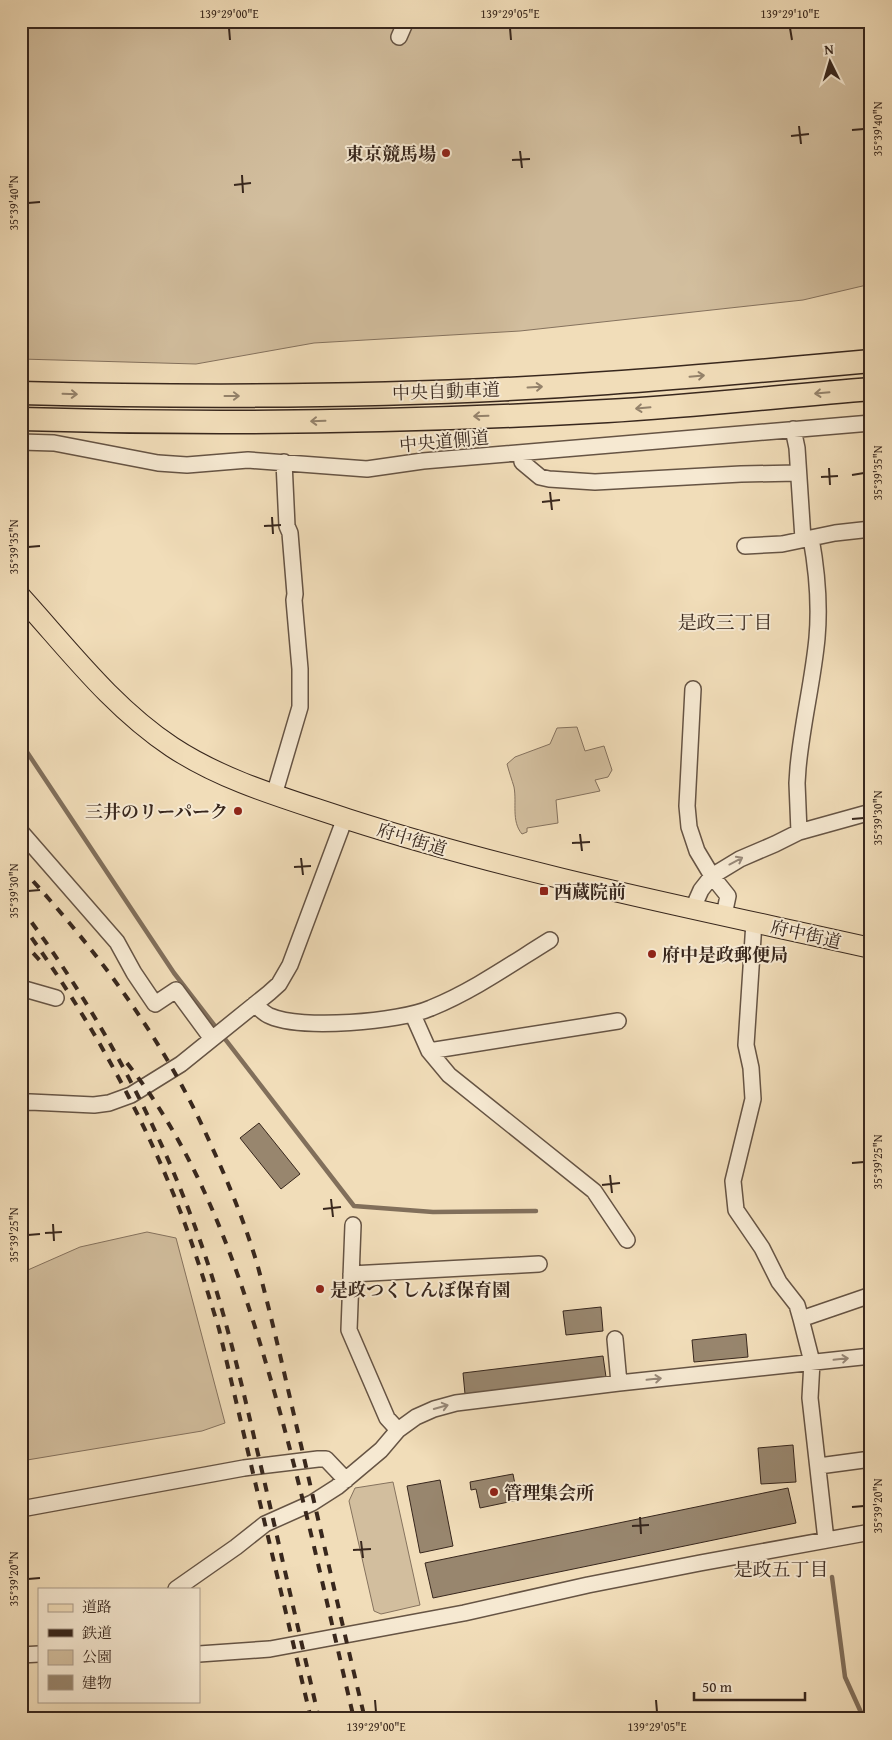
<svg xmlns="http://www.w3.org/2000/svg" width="892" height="1740" font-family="'Gentium Book Plus','Noto Serif JP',serif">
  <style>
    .green { fill: #d2be9e; stroke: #85725e }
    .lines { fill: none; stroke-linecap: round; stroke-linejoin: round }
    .stream { stroke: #816f5b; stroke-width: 4.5 }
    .building { fill: #98866e; stroke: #38271d }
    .minor-casing { stroke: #665444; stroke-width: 18 }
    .major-casing { stroke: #38271d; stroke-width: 22 }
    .highway-casing { stroke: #38271d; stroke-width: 25 }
    .minor { stroke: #f6e9d2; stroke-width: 15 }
    .major { stroke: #f1ddb9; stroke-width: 20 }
    .highway { stroke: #f1ddb9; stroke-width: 22 }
    .rail { stroke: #38271d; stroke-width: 4; stroke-dasharray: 9 9; stroke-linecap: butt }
    .oneway { stroke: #94826b }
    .oneway2 { stroke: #978878 }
    .ticks { fill: none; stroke: #38271d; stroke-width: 2 }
    .poi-dot { fill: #8f2418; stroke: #f6e9d2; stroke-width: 2 }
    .labels { text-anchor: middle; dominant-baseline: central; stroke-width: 4; stroke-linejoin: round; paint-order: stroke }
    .poi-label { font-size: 18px; font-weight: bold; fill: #38271d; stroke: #f6e9d2; text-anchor: start }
    .street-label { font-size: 18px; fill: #38271d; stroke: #f6e9d2 }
    .neighbourhood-label { font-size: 19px; fill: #38271d; stroke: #f6e9d2 }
    .neatline { fill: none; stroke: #38271d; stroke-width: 2 }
    .ticks-label { font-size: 12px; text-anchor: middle; fill: #38271d }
  </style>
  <rect width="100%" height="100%" fill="#f1ddb9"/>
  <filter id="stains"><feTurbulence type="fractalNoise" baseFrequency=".004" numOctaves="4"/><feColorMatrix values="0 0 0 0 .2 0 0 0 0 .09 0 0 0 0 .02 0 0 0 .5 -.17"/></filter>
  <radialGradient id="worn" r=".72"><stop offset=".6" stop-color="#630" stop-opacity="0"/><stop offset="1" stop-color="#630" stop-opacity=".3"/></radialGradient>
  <path class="green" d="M21,21H871V284L803,300L520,331L314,343L196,364L21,359Z
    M577,727L585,751L604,746L612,770L608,777L595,780L600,791L556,800L558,823L527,828V832L522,834C511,821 517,803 514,787C512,780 509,772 507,764L515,757L550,744L557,728Z
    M147,1232L176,1238L225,1423L202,1431L21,1461V1273L80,1247Z
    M393,1482L420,1605L381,1614L374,1611L349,1501L355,1488Z"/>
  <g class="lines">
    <path class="stream" d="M21,743L174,973L354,1206L433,1212L536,1211
      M832,1577L845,1677L864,1719"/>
  </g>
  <path class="building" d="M259,1123L300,1174L281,1189L240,1138Z
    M601,1307L603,1331L566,1335L563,1311Z
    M746,1334L748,1357L694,1362L692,1340Z
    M603,1356L606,1377L465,1394L463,1373Z
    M793,1445L796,1482L761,1484L758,1448Z
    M513,1474L518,1500L480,1508L476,1489L471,1490L470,1482Z
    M440,1480L453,1546L420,1553L407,1486Z
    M788,1488L796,1523L433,1598L425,1563Z"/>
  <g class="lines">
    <defs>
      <path id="minor" d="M399,37L406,21
        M793,429L797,448L803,539
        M21,442L54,443L158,463L187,465L248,460L367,469L423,461L871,423
        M521,453L522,462L540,477L549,479L595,482L741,474L798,473
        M745,546L782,544L835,533L871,529
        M693,689L687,806L689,827L697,851L712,876L728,896L724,915
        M274,795L300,707V669L294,600L295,594L290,533L287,526L284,462
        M21,832L117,942L134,973L155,1004L176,990L212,1039
        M799,832L797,783L798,768C802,724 813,681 817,638C820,604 817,571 811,538
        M693,908L701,890L712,876L740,859L775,844L799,832L871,812
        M754,922L746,1045L751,1068L753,1099L733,1181L736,1210L762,1248L779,1282L797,1305L801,1319L812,1362L810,1398L826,1540
        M21,988L56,998
        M255,1004C259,1008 264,1014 270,1016C301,1030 399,1022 431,1008C473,991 511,964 550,940
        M413,1015L429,1051L449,1075L594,1191L627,1240
        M429,1051L618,1021
        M21,1103L30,1102L94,1105L109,1103L131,1095L181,1064L269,993L279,984L290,965L345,818
        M353,1225L349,1330L387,1418L398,1430
        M351,1274L539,1264
        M801,1319L871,1295
        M615,1339L619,1383
        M819,1466L871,1459
        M21,1509L244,1468L318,1459H326L346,1480
        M176,1589L236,1547L265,1524L312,1503L337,1487L381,1450L398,1430L416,1417L434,1409L456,1403L619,1383L871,1356
        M199,1654L270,1649L464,1613L588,1585L700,1563L871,1532
        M21,1655L39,1654"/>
      <path id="major" d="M21,597C69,650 112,707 172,747C225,782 288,799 347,819C518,874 696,909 871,948"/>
      <path id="highway" d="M21,393C216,398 412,397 607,383C695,377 783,369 871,361
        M21,419C216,425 412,422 607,411C695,406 783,396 871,389"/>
    </defs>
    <use href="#minor" class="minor-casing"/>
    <use href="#major" class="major-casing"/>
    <use href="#highway" class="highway-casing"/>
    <use href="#minor" class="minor"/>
    <use href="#major" class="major"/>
    <use href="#highway" class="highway"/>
    <path class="rail" d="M21,868C97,950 166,1042 211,1145C229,1184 246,1226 258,1267C274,1326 287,1386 301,1445C322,1536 343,1628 365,1719
      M21,908C100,1013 163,1131 205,1255C229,1326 245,1399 262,1471C281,1554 300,1636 319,1719
      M21,923C82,1007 134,1097 173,1193C191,1237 205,1283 219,1329L311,1719
      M21,940L45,966
      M127,1063C199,1154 238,1266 270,1377C303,1490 327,1605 354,1719"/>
  </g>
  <defs><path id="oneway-shaft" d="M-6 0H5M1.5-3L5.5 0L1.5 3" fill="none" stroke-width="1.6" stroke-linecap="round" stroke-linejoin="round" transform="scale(1.25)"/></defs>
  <g class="oneway">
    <use href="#oneway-shaft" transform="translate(697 376) rotate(-5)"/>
    <use href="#oneway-shaft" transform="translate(535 387) rotate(-3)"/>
    <use href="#oneway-shaft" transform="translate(822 393) rotate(175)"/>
    <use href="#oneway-shaft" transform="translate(70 394) rotate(2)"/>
    <use href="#oneway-shaft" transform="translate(232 396)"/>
    <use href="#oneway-shaft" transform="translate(643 408) rotate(175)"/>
    <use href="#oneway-shaft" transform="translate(481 416) rotate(178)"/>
    <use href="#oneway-shaft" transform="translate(318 421) rotate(178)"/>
  </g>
  <g class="oneway2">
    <use href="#oneway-shaft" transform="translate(736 861) rotate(-28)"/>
    <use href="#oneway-shaft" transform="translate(841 1359) rotate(-6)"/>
    <use href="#oneway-shaft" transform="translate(654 1379) rotate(-6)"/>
    <use href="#oneway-shaft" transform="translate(441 1407) rotate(-16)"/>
  </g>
  <path class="ticks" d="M229,28L230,40M510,28L511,40M790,28L792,40M799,126L801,144M852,130L864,129M791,136L809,134M520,151L522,168M512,160L530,159M242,175L243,193M234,185L251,183M28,203L40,202M829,468L830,485M852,475L864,473M821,477L838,476M550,492L552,510M542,502L560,500M272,517L273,534M264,526L281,525M28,547L40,546M852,819L864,818M580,834L582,851M572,843L590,842M301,858L303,875M294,867L311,866M28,891L40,890M852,1163L864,1162M610,1175L612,1193M602,1185L620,1183M331,1199L333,1217M323,1209L341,1207M53,1224L54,1241M45,1233L62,1232M28,1235L40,1234M852,1507L864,1506M640,1517L641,1534M632,1526L649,1525M361,1541L363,1558M353,1550L371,1549M28,1579L40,1578M375,1700L376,1712M656,1700L657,1712"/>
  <g class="poi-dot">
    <circle cx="446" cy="153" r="5"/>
    <circle cx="238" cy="811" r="5"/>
    <rect x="539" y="886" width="10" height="10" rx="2.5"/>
    <circle cx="652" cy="954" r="5"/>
    <circle cx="320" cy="1289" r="5"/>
    <circle cx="494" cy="1492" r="5"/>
  </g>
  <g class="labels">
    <g class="poi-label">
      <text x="436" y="153" text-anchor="end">東京競馬場</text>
      <text x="228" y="811" text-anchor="end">三井のリーパーク</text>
      <text x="554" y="891">西蔵院前</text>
      <text x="662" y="954">府中是政郵便局</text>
      <text x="330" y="1289">是政つくしんぼ保育園</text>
      <text x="504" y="1492">管理集会所</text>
    </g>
    <g class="street-label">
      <text transform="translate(446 391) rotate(-2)">中央自動車道</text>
      <text transform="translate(444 441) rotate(-5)">中央道側道</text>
      <text transform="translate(412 839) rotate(17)">府中街道</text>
      <text transform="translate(806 934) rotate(13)">府中街道</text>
    </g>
    <g class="neighbourhood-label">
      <text x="725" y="622">是政三丁目</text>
      <text x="781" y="1569">是政五丁目</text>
    </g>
  </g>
  <rect width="892" height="1740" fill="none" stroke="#f1ddb9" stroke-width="55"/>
  <rect x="38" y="1588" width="162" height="115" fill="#f6e9d2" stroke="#aa9b8a"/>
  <rect x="48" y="1604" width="25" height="8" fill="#f1ddb9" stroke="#aa9b8a"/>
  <text x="82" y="1612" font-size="15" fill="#38271d">道路</text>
  <rect x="48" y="1629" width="25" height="8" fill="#38271d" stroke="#aa9b8a"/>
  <text x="82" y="1638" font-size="15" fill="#38271d">鉄道</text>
  <rect x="48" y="1650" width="25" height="15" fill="#d2be9e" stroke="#aa9b8a"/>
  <text x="82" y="1662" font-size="15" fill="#38271d">公園</text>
  <rect x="48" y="1675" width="25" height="15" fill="#98866e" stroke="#aa9b8a"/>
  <text x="82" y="1688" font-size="15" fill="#38271d">建物</text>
  <g transform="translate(830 62) rotate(355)" stroke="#f6e9d2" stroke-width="4" paint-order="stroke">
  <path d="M0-4L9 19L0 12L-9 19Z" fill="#38271d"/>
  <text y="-8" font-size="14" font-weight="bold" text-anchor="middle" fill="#38271d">N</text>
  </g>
  <path d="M694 1692v8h111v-8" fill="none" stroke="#38271d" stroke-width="2.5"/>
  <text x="702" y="1692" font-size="15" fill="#38271d" stroke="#f6e9d2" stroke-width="4" paint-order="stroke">50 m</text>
  <rect x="28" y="28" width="836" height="1684" class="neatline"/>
  <g class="ticks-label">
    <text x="229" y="18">139°29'00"E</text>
    <text x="510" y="18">139°29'05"E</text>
    <text x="790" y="18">139°29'10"E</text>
    <text transform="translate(878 129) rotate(-90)" y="4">35°39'40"N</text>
    <text transform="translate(14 203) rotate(-90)" y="4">35°39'40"N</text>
    <text transform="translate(878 473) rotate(-90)" y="4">35°39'35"N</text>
    <text transform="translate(14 547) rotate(-90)" y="4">35°39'35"N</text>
    <text transform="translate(878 818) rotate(-90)" y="4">35°39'30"N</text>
    <text transform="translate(14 891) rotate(-90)" y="4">35°39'30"N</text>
    <text transform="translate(878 1162) rotate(-90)" y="4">35°39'25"N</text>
    <text transform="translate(14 1235) rotate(-90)" y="4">35°39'25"N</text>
    <text transform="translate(878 1506) rotate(-90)" y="4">35°39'20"N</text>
    <text transform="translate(14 1579) rotate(-90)" y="4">35°39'20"N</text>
    <text x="376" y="1731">139°29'00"E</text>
    <text x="657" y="1731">139°29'05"E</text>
  </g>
  <rect width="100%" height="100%" filter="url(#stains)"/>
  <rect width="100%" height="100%" fill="url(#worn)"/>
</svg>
